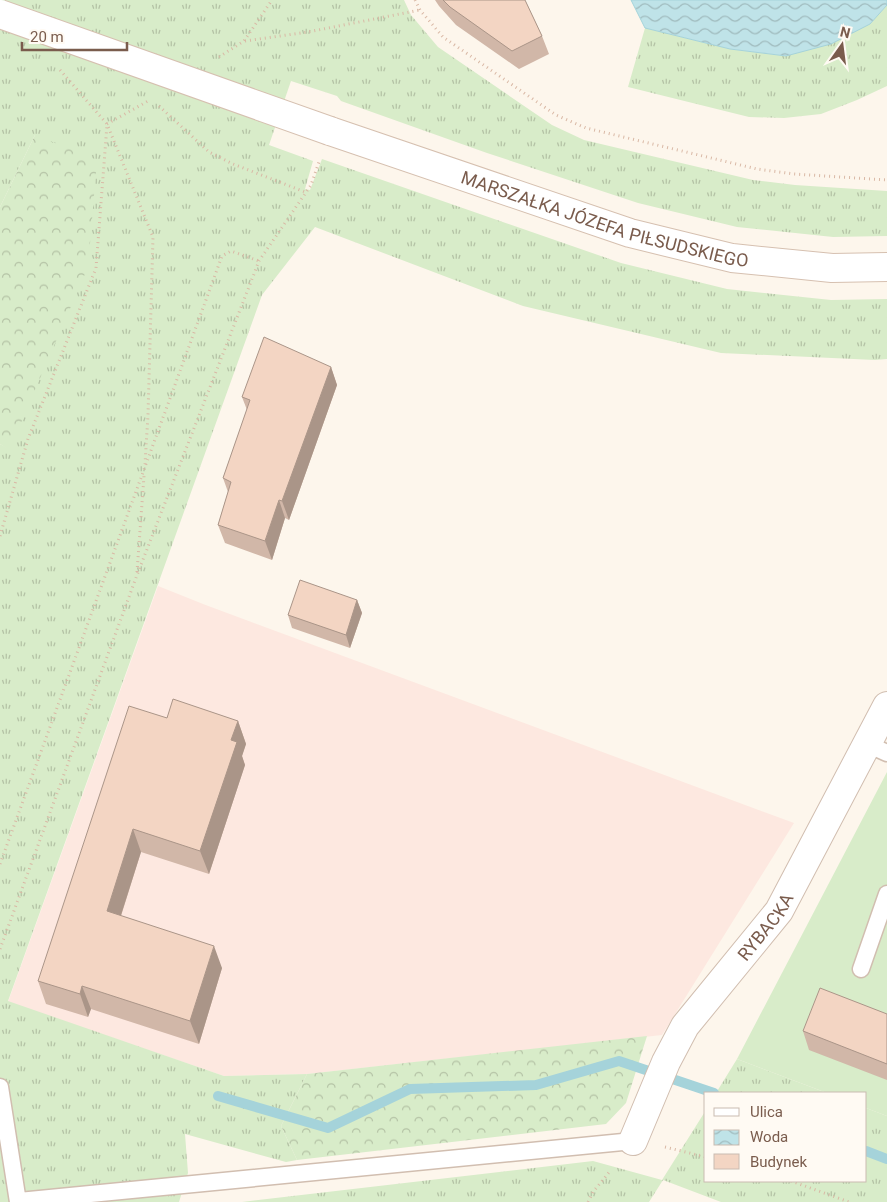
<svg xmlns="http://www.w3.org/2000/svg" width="887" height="1202" font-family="Roboto,sans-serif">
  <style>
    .commercial { fill: #fde8e0 }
    .grass { fill: url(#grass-tufts) }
    .forest { fill: url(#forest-crowns) }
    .garden { fill: #d8ecc9 }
    .water { fill: url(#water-waves); stroke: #a5d3da }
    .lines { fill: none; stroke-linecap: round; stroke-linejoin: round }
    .stream { stroke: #a5d3da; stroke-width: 10 }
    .service-casing { stroke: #d1beb0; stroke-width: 19 }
    .minor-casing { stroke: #d1beb0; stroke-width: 30 }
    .secondary-casing { stroke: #d6c0b0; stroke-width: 30 }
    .path { stroke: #d9b8a5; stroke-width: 3; stroke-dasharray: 1 4; stroke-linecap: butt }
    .service { stroke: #fff; stroke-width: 16 }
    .minor { stroke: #fff; stroke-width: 28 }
    .secondary { stroke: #fff; stroke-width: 28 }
    .secondary-bridge-casing { stroke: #d6c0b0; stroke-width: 30; stroke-linecap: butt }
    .secondary-bridge { stroke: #fff; stroke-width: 28 }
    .wall { fill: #d1b7a8 }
    .shaded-wall { fill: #aa9588 }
    .building { fill: #f3d5c3; stroke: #aa9588 }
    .labels { text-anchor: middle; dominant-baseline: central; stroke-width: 4; stroke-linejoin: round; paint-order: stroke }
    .street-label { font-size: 18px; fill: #7a5c4d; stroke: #fffaf3 }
  </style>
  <defs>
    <pattern id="grass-tufts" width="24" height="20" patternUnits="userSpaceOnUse" patternTransform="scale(1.25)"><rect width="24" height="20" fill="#d8ecc9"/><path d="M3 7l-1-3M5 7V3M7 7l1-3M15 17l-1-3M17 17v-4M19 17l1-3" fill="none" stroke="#b4c2a5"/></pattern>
    <pattern id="forest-crowns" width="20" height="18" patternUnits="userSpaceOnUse" patternTransform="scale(1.25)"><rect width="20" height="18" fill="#d8ecc9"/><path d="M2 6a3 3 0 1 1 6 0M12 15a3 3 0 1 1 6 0" fill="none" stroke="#b4c2a5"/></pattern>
    <pattern id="water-waves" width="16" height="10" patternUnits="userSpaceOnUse" patternTransform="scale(1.25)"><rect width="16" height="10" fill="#bfe3e8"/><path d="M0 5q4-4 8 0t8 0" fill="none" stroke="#a0bbbe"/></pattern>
  </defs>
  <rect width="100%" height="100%" fill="#fdf6ec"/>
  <path class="commercial" d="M158,586L203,604L794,823L662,1035L307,1074L224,1076L8,1002Z"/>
  <path class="grass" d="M0,0H404L411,15L438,47L552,125L584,140L753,180L795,185L887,191V236L833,237L737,227L638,203L487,153L341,101L337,96L291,81L269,145L313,161L305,189L310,190L322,159L621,263L727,289L831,300L887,299V359L875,360L721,353L523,306L315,227L262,295L8,1001L224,1076L307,1074L281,1126L297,1160L286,1162L185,1134L188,1173L179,1202H0V444L9,449L35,135L0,207Z
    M887,5V86L857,100L821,114L784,118L749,117L628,87L645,28L730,49L786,56L870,24Z
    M737,1059L827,1093H716Z
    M866,1108L887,1116V1202H721L663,1180L649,1202H242L593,1161L662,1180L706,1110V1181H866Z"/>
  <path class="forest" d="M35,135L97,160L88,267L9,450L0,444V207Z
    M647,1036L626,1103L606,1124L297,1160L281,1126L307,1074Z"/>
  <path class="garden" d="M887,772V1116L866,1108V1093H827L737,1059Z"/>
  <path class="water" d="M631,0H887V5L870,24L831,44L786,56L730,49L645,28Z"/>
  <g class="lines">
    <path class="stream" d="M218,1096L328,1128L410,1089L536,1085L619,1061L714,1093
      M866,1151L887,1159"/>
    <defs>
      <path id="service" d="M867,744L887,753
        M861,969L887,894
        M0,1087L18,1202
        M19,1201L633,1141"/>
      <g id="minor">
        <path id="s1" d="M633,1141L666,1062L685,1026L779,911L887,706"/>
      </g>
      <g id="secondary">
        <path id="s2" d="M330,131L630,233L732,258L832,268L887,267"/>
      </g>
    </defs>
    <use href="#service" class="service-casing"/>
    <use href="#minor" class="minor-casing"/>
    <use href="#secondary" class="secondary-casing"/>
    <path class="path" d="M415,0L420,10L443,37L556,115L586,128L757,169L794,174L887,180
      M245,41L308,32L420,10
      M219,57L244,41L272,0
      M60,70L107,124L153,237L148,415L145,464
      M159,106L209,152L233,164L305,192
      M107,124L148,101
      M0,536L28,439L96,268L107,125
      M137,572L144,476
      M0,864L222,256L231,251L259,261
      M0,949L137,575L259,261L311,185L319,162
      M665,1147L706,1157
      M791,1181L849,1202
      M588,1202L593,1192L611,1170"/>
    <use href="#service" class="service"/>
    <use href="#minor" class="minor"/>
    <use href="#secondary" class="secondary"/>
    <defs>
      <path id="secondary-bridge" d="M0,14L330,131"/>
    </defs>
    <use href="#secondary-bridge" class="secondary-bridge-casing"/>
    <use href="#secondary-bridge" class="secondary-bridge"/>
  </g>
  <path class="wall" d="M435,0H525L542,36L549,54L519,69L456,25L439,6Z
    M331,367L337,385L289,520L285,518L272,560L225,543L218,525L228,492L223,478L247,410L242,397Z
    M357,600L362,613L350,648L292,628L288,615Z
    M167,718L238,721L246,744L242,756L245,765L209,874L141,852L121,916L222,968L199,1044L91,1009L88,1017L46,1004L38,981Z
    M887,1014V1080L809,1050L803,1031Z"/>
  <path class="shaded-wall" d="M331,367L337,385L289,520L282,501Z
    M279,500L285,518L272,560L265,541Z
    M357,600L362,613L350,648L346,635Z
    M238,721L246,744L242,756L245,765L209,874L200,851L231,740Z
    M133,829L141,852L115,934L107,911Z
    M214,946L222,968L199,1044L190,1021Z
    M82,986L91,1009L88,1017L80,994Z"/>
  <path class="building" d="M443,0H525L542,36L512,51L450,7Z
    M264,337L331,367L282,501L279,500L265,541L218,525L231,482L223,478L250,400L242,397Z
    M300,580L357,600L346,635L288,615Z
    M173,699L238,721L231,740L237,742L200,851L133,829L107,911L214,946L190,1021L82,986L80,994L38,981L129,706L167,718Z
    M820,988L887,1014V1064L803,1031Z"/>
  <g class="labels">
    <g class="street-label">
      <text stroke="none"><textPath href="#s2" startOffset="289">MARSZAŁKA JÓZEFA PIŁSUDSKIEGO</textPath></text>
      <text stroke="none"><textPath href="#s1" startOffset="254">RYBACKA</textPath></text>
    </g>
  </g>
  <rect x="704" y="1092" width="162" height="90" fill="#fffaf3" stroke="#cabbb1"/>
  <rect x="714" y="1108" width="25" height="8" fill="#ffffff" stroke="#cabbb1"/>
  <text x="750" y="1117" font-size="15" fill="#7a5c4d">Ulica</text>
  <rect x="714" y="1130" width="25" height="15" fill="url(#water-waves)" stroke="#cabbb1"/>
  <text x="750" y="1142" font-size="15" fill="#7a5c4d">Woda</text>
  <rect x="714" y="1154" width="25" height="15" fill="#f3d5c3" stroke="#cabbb1"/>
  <text x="750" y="1167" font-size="15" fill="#7a5c4d">Budynek</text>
  <g transform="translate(842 45) rotate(14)" stroke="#fffaf3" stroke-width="4" paint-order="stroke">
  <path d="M0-4L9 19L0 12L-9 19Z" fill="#7a5c4d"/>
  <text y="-8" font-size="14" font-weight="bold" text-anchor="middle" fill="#7a5c4d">N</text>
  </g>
  <path d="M22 42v8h105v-8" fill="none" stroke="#7a5c4d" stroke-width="2.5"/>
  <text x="30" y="42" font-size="15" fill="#7a5c4d" stroke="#fffaf3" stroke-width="4" paint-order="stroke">20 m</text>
</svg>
